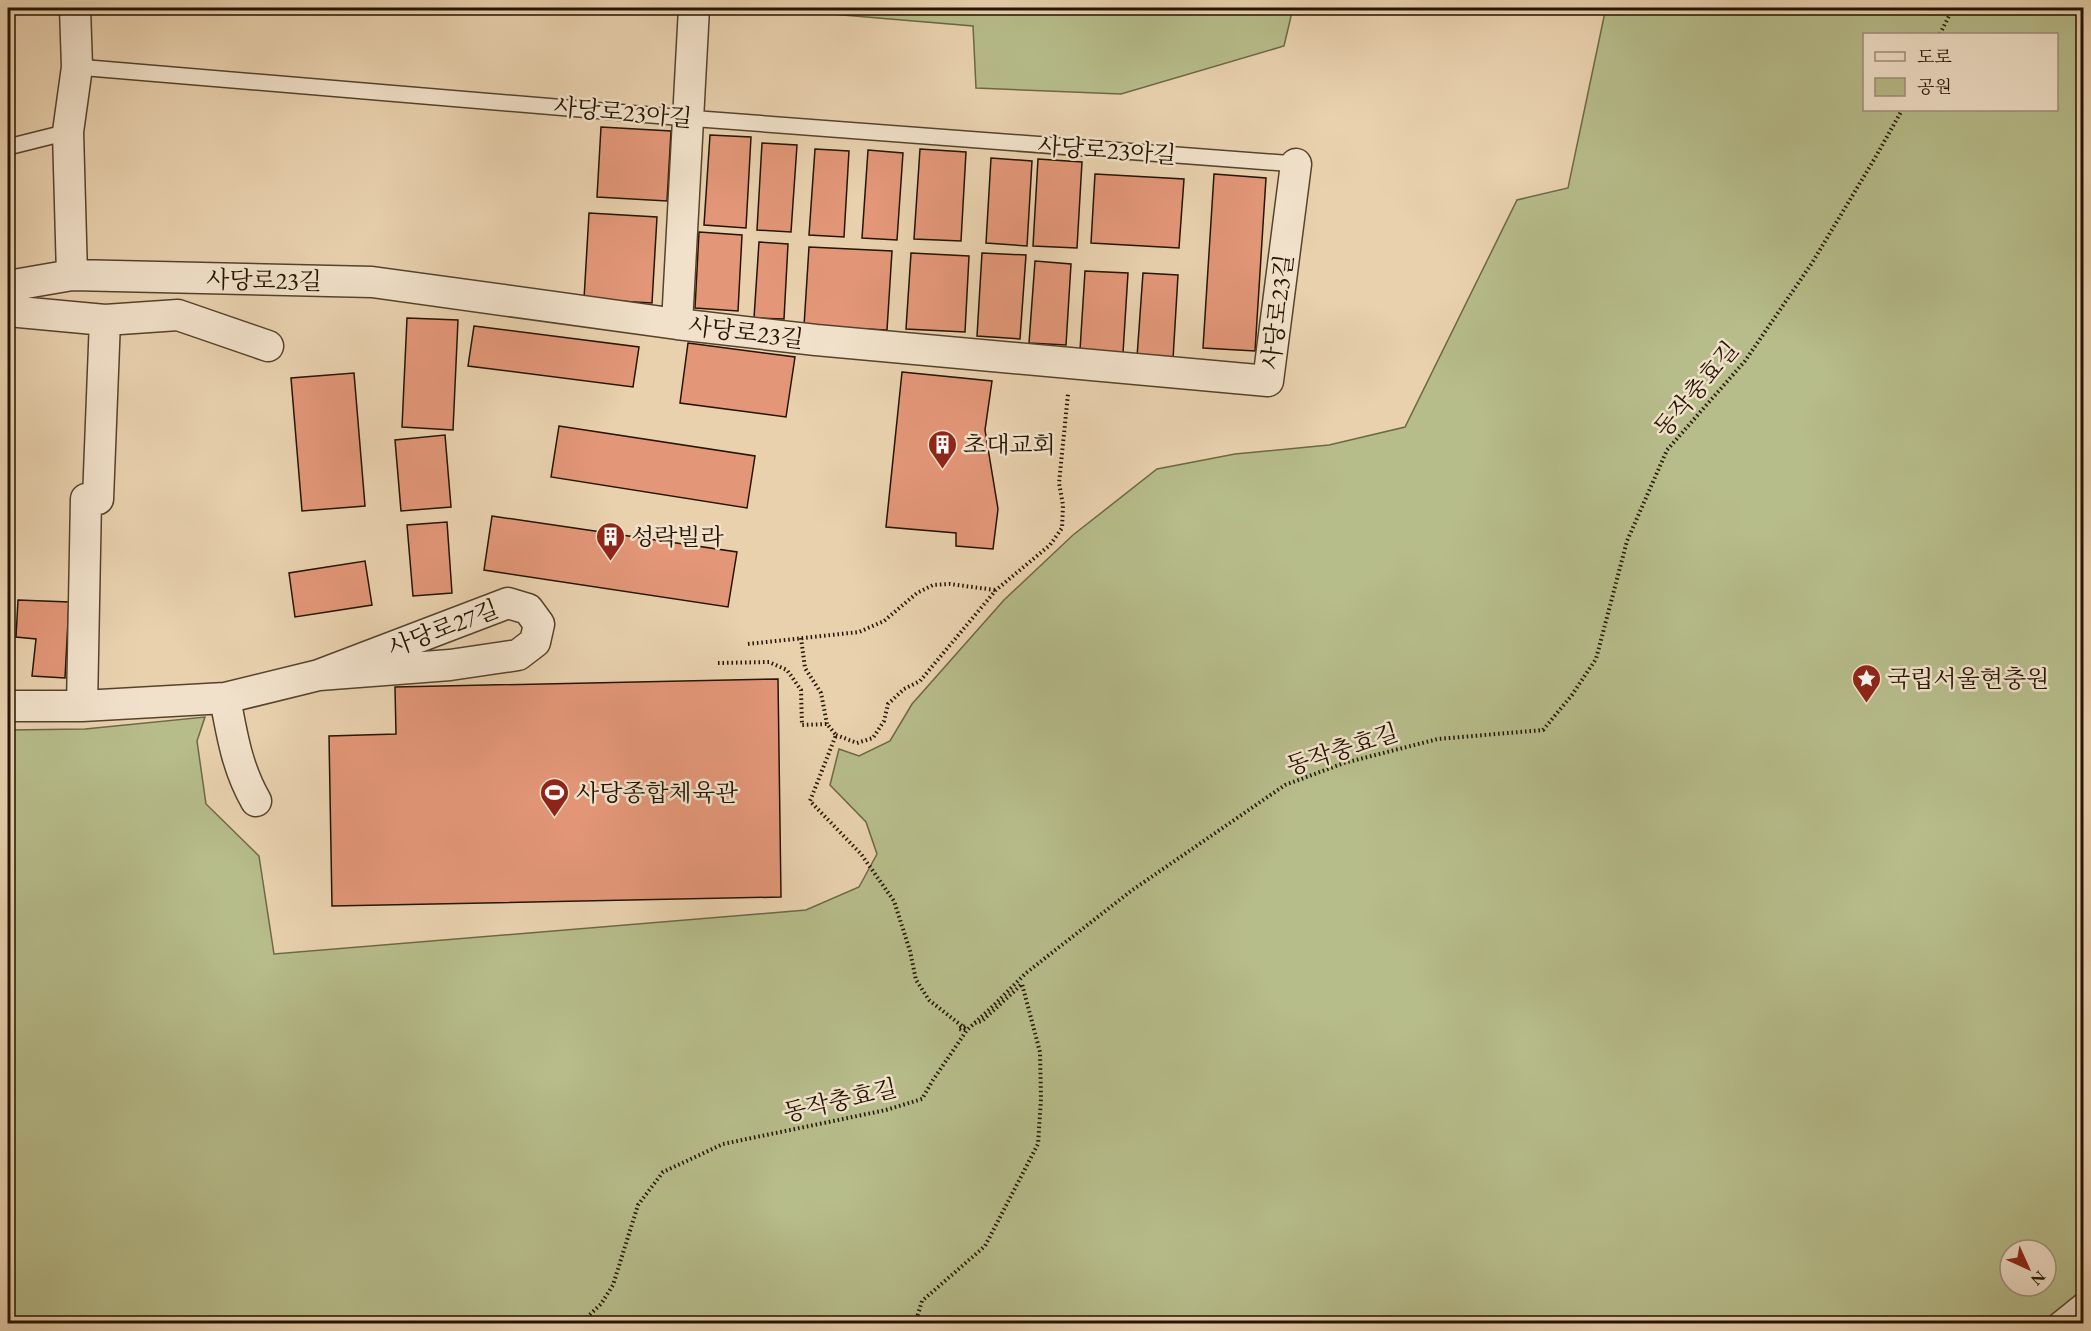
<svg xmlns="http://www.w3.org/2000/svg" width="2091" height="1331" font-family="'EB Garamond','Noto Serif KR',serif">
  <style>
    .green { fill: #b6bc8a; stroke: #6d6846; stroke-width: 1.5; fill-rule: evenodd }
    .building { fill: #e39778; stroke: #241401; stroke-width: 1.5 }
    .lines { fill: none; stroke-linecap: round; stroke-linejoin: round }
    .lane-casing { stroke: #55432c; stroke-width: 18 }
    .street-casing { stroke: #55432c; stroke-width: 33 }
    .path { stroke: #241401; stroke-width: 4; stroke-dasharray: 1.5 3; stroke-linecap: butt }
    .lane { stroke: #f1e1ca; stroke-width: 15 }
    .street { stroke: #f1e1ca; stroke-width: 30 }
    .labels { text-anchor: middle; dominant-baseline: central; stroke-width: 5; stroke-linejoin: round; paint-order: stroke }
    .street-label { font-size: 24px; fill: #241401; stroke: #f1e1ca }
    .poi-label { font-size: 24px; fill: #241401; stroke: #f1e1ca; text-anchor: start }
  </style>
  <rect width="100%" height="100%" fill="#e9d1ae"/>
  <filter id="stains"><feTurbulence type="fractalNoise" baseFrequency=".00333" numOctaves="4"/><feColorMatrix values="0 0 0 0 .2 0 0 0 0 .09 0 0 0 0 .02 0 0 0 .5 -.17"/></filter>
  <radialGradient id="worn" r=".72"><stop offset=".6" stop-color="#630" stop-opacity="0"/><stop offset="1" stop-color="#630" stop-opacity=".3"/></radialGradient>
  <path class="green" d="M759,8H1293L1284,46L1121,94L976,88L973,26Z
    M1592,8H2083V1323H8V730L85,729L205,717L197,741L206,804L259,856L274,954L806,910L859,887L877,854L866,822L830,785L839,749L859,756L890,741L912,704L1004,600L1073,535L1157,469L1235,454L1329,445L1405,427L1517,200L1568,188L1605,12ZM1864,34H2056V110H1864ZM2010,1250H2046V1286H2010Z"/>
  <path class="building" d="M601,127L671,131L667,201L597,197Z
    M710,135L751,137L746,228L704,225Z
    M762,143L797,145L791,232L757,230Z
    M815,149L849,151L844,237L809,235Z
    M920,149L966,152L961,241L914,239Z
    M868,150L903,153L897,240L862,238Z
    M991,158L1032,161L1027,246L986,243Z
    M1038,159L1082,162L1077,248L1033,246Z
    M1095,174L1184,179L1179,248L1091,243Z
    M1214,174L1266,178L1255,351L1203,348Z
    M589,213L657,217L652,303L584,299Z
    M699,232L742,235L738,311L695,308Z
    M759,242L788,244L784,319L754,318Z
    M809,247L892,251L887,330L804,326Z
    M911,253L969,256L965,332L906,329Z
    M982,253L1026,255L1020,339L977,336Z
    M1035,261L1071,264L1066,345L1029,343Z
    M1085,271L1128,273L1123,353L1080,350Z
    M1143,273L1178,275L1173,359L1137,357Z
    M407,318L458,320L453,430L402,427Z
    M474,326L639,347L633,387L468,366Z
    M688,343L795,357L786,417L680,403Z
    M902,372L992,381L985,430L998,509L993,549L956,546V533L886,527Z
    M354,373L365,506L302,511L291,378Z
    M559,426L755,456L747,508L551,477Z
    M445,435L451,507L401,511L395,440Z
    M492,516L737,552L728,607L484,570Z
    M447,522L452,593L413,596L407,525Z
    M365,561L372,605L295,617L289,573Z
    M8,600L12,601L11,679H8Z
    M18,600L69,602L65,678L32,676L36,639L16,637Z
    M778,679L781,897L332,906L329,736L396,734L395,687Z"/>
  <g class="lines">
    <defs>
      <path id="lane" d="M77,67L687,118L1296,164
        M8,147L68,132
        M2053,1324L2084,1299"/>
      <path id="street" d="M72,275L68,132L77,67L75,8
        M8,286L72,275L372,282L677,324L816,340L1268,381L1296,164
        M8,311L105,320L98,499H86L82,706
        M105,320L178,315L268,346
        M677,324L694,8
        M225,698C232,735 237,768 256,801
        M8,706H82L225,698L319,675L508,603L528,609L539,624L535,642L518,655L450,665L319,675"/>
    </defs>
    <use href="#lane" class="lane-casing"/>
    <use href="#street" class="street-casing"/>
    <path class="path" d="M1940,34L1953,8
      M801,638L805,668L821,693L827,724
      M748,644L859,632L884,621L917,593L933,585L950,584L995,590
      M718,663L769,662L787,670L801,690L802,725L827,724L836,735L810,801L861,854L894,901L910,951L916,980L929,1000L967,1030
      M836,735L857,743L873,738L884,721L888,704L904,689L920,681L996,590L1050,545L1062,528L1063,505L1059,483L1068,394
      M965,1026L958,1029L966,1030
      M580,1324L601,1304L613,1285L638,1205L663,1172L723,1144L886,1110L922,1099L933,1080L967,1030L993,1006L1026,973L1131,891L1285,785L1344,763L1438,739L1543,730L1572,695L1596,659L1627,541L1667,450L1745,361L1812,263L1875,158L1902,110
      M915,1324L922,1301L985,1246L1038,1144L1041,1099L1040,1052L1022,984L982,1021L975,1023"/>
    <use href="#lane" class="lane"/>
    <use href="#street" class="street"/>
  </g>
  <defs>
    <symbol id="building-pin" viewBox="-11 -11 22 30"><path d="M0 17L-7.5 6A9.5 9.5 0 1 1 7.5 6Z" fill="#8f2418" stroke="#f1e1ca"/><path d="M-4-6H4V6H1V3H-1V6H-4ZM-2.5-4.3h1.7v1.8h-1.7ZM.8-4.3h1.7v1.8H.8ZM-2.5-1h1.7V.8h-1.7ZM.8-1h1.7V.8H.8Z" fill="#fff"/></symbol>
    <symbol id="sight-pin" viewBox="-11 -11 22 30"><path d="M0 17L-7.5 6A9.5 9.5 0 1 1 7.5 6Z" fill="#8f2418" stroke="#f1e1ca"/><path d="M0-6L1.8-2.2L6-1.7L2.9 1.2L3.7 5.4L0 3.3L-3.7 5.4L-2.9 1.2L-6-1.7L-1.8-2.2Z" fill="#fff"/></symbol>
    <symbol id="stadium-pin" viewBox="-11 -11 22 30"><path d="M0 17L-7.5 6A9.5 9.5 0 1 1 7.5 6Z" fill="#8f2418" stroke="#f1e1ca"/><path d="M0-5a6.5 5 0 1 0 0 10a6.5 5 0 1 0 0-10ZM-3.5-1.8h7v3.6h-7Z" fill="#fff"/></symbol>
  </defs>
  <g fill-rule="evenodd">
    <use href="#building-pin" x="926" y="428" width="33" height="45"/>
    <use href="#building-pin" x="594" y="520" width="33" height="45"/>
    <use href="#sight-pin" x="1850" y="662" width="33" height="45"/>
    <use href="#stadium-pin" x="538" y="776" width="33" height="45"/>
  </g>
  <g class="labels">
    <g class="street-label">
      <text transform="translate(623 112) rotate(5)">사당로23아길</text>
      <text transform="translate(1107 150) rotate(4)">사당로23아길</text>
      <text transform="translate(264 280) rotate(1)">사당로23길</text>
      <text transform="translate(1277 312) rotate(-83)">사당로23길</text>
      <text transform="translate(746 332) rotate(7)">사당로23길</text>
      <text transform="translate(1696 389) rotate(-50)">동작충효길</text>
      <text transform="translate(443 628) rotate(-21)">사당로27길</text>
      <text transform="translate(1342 749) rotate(-18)">동작충효길</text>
      <text transform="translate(840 1100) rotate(-13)">동작충효길</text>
    </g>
    <g class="poi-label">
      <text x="963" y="444">초대교회</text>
      <text x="631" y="536">성락빌라</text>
      <text x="1887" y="678">국립서울현충원</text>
      <text x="576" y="792">사당종합체육관</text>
    </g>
  </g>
  <rect width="2091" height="1331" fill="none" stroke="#e9d1ae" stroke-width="30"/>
  <rect x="9" y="9" width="2073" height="1313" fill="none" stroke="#241401" stroke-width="3"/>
  <rect x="15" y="15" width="2061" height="1301" fill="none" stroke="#241401" stroke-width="1.5"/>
  <rect x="1863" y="33" width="195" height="78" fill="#f1e1ca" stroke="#9f8f7a" stroke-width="1.5"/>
  <rect x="1875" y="52" width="30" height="9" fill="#f1e1ca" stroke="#9f8f7a" stroke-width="1.5"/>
  <text x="1917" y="63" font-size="18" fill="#241401">도로</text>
  <rect x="1875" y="78" width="30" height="18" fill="#b6bc8a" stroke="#9f8f7a" stroke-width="1.5"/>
  <text x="1917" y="93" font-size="18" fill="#241401">공원</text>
  <g transform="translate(2028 1268) rotate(135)"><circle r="28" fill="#f1e1ca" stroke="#9f8f7a" stroke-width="1.5"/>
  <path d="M0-4.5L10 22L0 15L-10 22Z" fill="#8f2418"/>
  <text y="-9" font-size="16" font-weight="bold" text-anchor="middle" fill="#241401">N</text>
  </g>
  <rect width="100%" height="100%" filter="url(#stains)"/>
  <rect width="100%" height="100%" fill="url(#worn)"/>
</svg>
